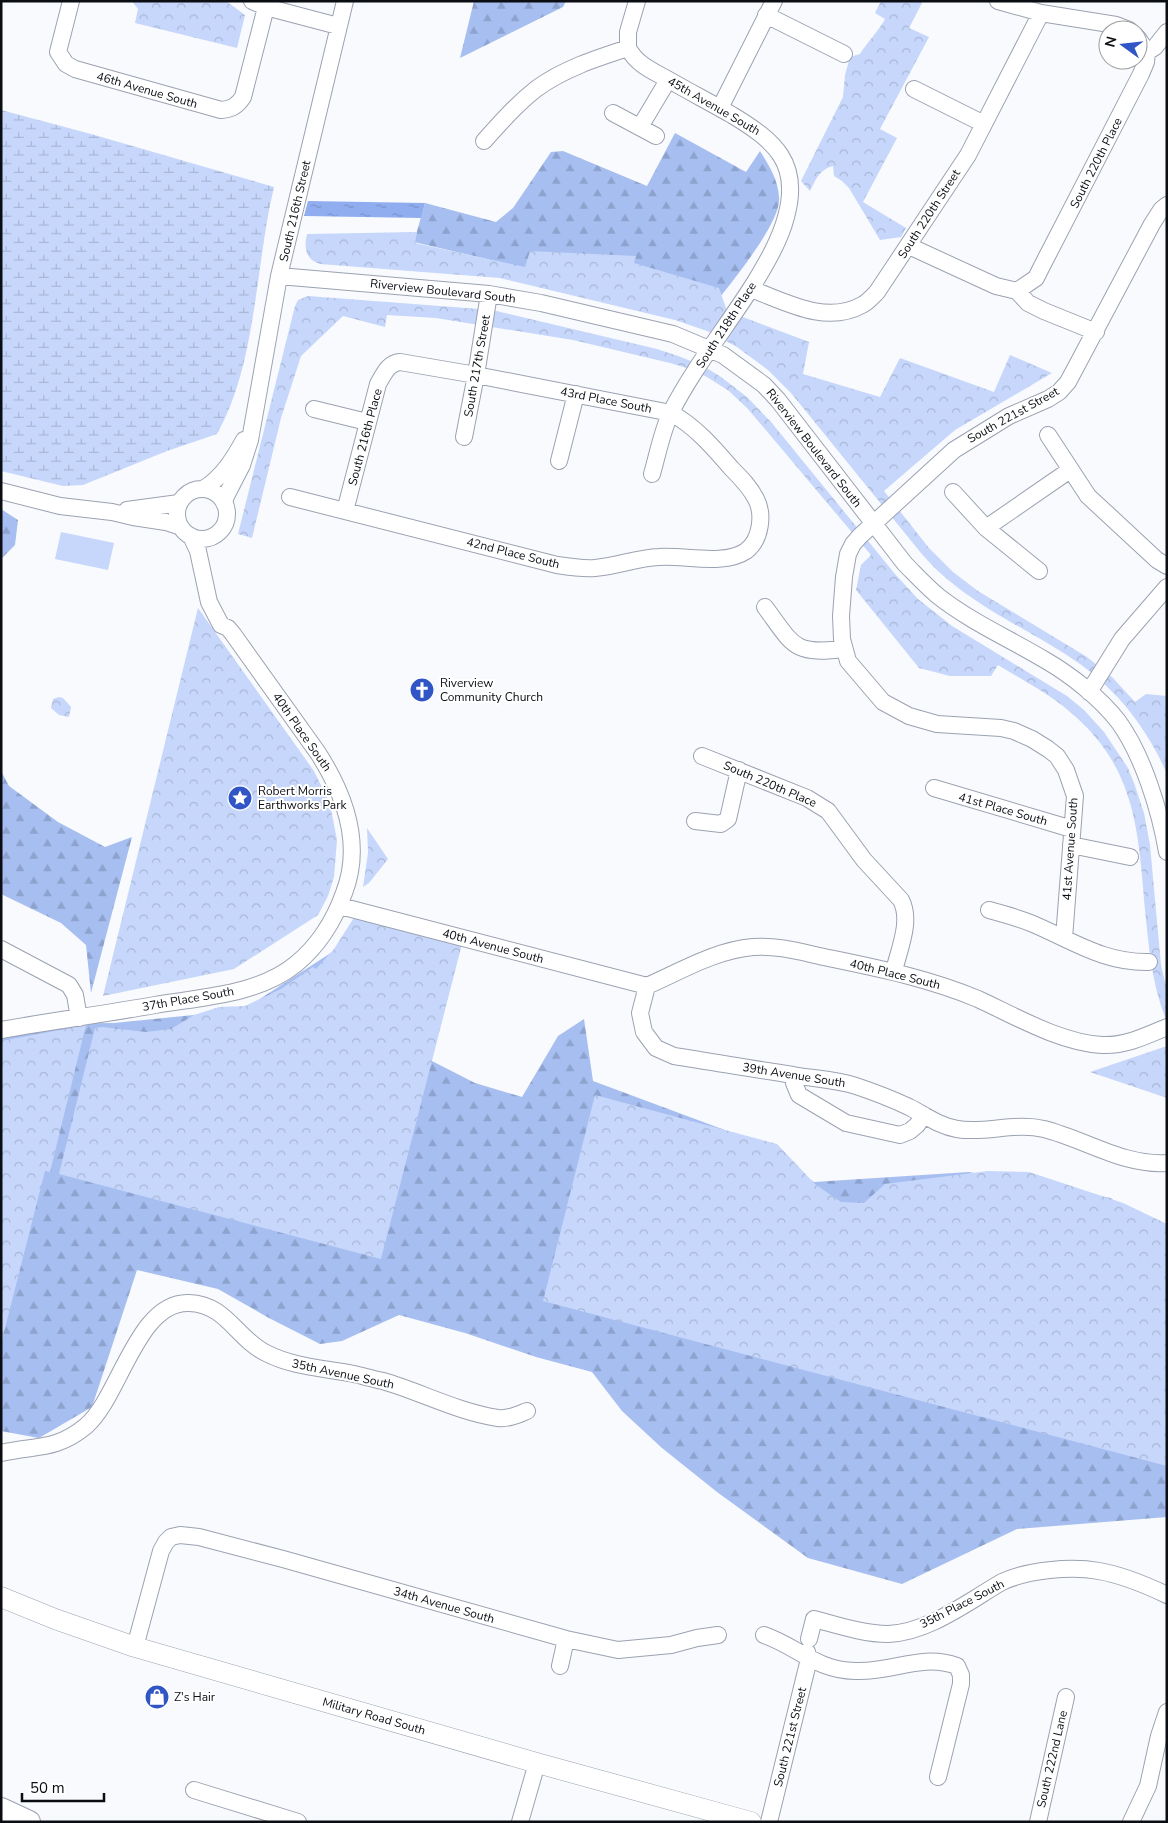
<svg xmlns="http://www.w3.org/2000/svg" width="1168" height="1823" font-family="'Nunito Sans',sans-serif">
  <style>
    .forest { fill: url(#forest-firs) }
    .wetland { fill: url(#wetland-marsh) }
    .park { fill: url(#park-crowns) }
    .pitch { fill: #c6d7fb }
    .water { fill: url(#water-ripples) }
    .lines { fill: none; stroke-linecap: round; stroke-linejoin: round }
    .minor-casing { stroke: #9ba2b1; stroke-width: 18 }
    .major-casing { stroke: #9ba2b1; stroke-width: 21 }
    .highway-casing { stroke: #9ba2b1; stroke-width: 24 }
    .minor { stroke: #fff; stroke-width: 16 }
    .major { stroke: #fff; stroke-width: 20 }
    .highway { stroke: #fff; stroke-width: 22 }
    .labels { text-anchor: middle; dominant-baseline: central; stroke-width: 4; stroke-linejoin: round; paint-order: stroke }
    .street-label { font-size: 12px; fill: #0a0d12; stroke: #fff }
    .poi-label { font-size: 12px; fill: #0a0d12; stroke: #fff; text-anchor: start }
  </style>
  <defs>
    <pattern id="forest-firs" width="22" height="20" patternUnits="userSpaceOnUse" patternTransform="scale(1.25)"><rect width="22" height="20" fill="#a7bef1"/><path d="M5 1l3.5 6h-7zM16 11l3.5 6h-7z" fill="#8ea2ce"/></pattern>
    <pattern id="wetland-marsh" width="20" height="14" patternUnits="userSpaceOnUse" patternTransform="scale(1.25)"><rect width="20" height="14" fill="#c6d7fb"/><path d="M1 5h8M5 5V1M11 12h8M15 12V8" fill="none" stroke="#a9b7d6"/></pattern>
    <pattern id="park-crowns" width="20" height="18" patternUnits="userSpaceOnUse" patternTransform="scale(1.25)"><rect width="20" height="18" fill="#c6d7fb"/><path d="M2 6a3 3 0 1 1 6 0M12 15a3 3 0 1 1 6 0" fill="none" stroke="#a9b7d6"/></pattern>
    <pattern id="water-ripples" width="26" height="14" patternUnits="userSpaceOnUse" patternTransform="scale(1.25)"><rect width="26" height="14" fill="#90adf0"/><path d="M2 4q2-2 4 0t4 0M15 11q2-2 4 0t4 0" fill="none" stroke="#7b94cd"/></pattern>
  </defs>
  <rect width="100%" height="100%" fill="#f8fafd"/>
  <path class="forest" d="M474,1H566L563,7L460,58Z
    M675,133L746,172L760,151C769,166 778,179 779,197C782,222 730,284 714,305L525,268L414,242L425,203L496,222L513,208L551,152L563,151L647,186Z
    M1,509L18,520L15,545L1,559Z
    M1,771L9,786L58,822L105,847L132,837L91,993L86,945L61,923L1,894Z
    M360,934L428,1059L475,1083L522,1097L558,1036L584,1019L593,1081L757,1142L814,1182L969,1172L1111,1198L1140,1226L1167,1229V1517L1017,1529L902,1584L808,1558L717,1492L662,1448L622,1411L592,1372L536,1357L465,1333L399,1315L342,1341L320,1344L269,1318L218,1289L137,1270L92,1407L39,1438L1,1431V1024L114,1023L243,1010Z"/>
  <path class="wetland" d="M1,110L91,134L274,187C255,266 257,363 217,434L167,451L83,485L63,486L1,471Z"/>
  <path class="park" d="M132,1H226L245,15L237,48L135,23L138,9Z
    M881,1H923L909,28L929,37L880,129L897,138L863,202L906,228L901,237L880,240L849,188L842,181L834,176L833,166C820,169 815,180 810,191L801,181L843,97L845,75L850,57L860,54C868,41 878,32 885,19L875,13Z
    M417,232L415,243L525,267L530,251L636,256L634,263L719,288L727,311L809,342L803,374L880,397L900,358L994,392L1010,355L1052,373L955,430L884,491L929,548L953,572L978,591L1087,657L1112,677L1135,702L1146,694L1167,696V774C1148,730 1119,692 1080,664C1027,627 964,604 921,553L791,393L768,370L737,347L707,331L675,320L500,278L320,264C305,259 304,248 307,234Z
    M308,296L492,310L657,349L681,357L705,367L721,377L747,397L771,422L895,574L918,599L952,626L1067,696L1084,710L1104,732L1128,768L1134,783L1144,813L1150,845L1161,965L1167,990V1022C1152,986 1149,949 1145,910C1138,829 1136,767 1069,711C1048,693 1022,680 998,665L991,676H950L919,668L856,590L861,565L871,555L748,409L729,391L707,377L690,369L670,363L573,340L436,318L387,315L385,327L343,316L301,356L281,418L252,538L238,534L295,306L298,300Z
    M198,608L314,771L330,804L337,840L334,877L328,896L318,915L234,969L103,996Z
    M59,697L63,698L71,707L69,717L59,715L51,708L53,699Z
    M367,828L388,859L369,883L363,887L368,853Z
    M355,916L462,944L381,1259L59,1174L95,1028L102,1027L146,1032L171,1029L194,1015L219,1007L245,1006L281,989L313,967L316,969L334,949Z
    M86,1025L50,1172L45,1171L1,1344V1041Z
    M1167,1046V1098L1090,1072Z
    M595,1095L777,1144L815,1184L841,1202L864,1203L885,1184L988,1171L1029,1172L1123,1203L1167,1224V1466L543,1301Z"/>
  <path class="pitch" d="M61,532L114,543L108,570L55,559Z"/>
  <path class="water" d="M308,201L425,203L421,218L304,216Z"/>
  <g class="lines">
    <defs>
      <path id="minor" d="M71,1L58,52L66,64L75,69L221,110C232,109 237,106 243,97L266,7
        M252,1L266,7L338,26
        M998,1L1041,13L1116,25L1129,30
        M766,15L844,54
        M1138,38L1147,52
        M628,48C637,65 653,71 669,80C690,92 711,103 732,115C775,141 801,163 786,217C780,240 767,262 755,282C728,325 694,367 671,412C662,431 658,453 652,474
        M914,89L984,124
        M720,108L774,1
        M613,113L656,136
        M640,127L668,80
        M484,141C501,122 517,104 536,89C563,69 597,58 628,48V32L637,1
        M909,246L996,286L1017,291L1028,303L1044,311L1096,332
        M279,276L489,294L541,303L673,334L723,355L764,385L778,400L905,564C916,575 926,586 938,596C971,622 1010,639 1045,660C1071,675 1100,698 1118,721C1143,755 1160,811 1167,852
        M751,289C786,302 826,325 862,305C868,302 873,296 877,292L968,155L1041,13
        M1017,291L1036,278L1042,266L1141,74L1146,62L1147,52L1155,47L1167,32
        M314,409L367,422
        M1048,435L1088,496L1157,560L1167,566
        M464,437L476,375L489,294
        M559,461L576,394
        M203,489C222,478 234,458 244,440
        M177 514a25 25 0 1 1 50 0a25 25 0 1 1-50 0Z
        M1,491L60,506L112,512L133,517L166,522L181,527
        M953,492L986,528L1039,571
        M290,497L557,565C570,567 583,569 595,568C617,566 637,558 659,557C684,555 724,566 746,551C761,540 764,514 756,499C750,487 741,478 732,469C713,447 696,427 671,413L476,375L400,362C388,363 384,374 378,384L345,511
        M224,503L226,496L242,465L250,440L279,276L345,1
        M127,510L179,503
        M986,528L1070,470
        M765,607C794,646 793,655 844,649
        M1089,692L1122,639L1167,587
        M702,756L807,798L828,811L864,860L901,900C912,921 899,949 894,971
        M934,788L1072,829
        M695,821L721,824L728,819L739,770
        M1071,845L1130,857
        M340,906L647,986
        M989,910C1004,914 1019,918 1033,924C1073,941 1104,963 1149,962
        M1064,938L1075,796L1066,770L1057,756L1048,749L1032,739L1014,731L1001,728L937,724L909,716L883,702L848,661L842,639L841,616L844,577L848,554L853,544L860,536L954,450L1009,416L1048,399L1059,392L1068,382L1152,224L1161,210L1167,205
        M1,949L69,985L75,995L79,1018
        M647,986L640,1013L644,1032L656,1048L674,1056C713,1062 753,1069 793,1075C815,1079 835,1079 856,1086C874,1092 892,1099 909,1107C925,1115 939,1126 957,1129C985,1134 1015,1122 1044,1129C1084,1139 1124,1166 1167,1163
        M647,986C681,971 716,950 753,947C777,945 801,952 824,957C877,968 928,978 978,999C1015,1016 1061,1043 1102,1045C1125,1046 1146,1036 1167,1027
        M1,1030C52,1021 104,1014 155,1005C202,997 258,995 296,964C319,945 334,921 344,893C363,844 345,795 318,753L233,634L228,628L221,625L209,602L198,551L191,536
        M795,1076L794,1083L799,1095L846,1123L900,1135L910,1131L917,1125L924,1115
        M1,1453C35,1445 56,1451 86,1426C120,1397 137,1301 189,1303C226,1304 236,1338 266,1353C293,1367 324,1368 354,1374C363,1376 373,1379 383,1381C421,1392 458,1412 498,1418C509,1419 517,1415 527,1411
        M764,1635C798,1647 816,1670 855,1671C893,1673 920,1653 957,1666L961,1675V1684L938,1777
        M809,1639L814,1619C837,1625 864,1634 888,1634C919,1633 950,1614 976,1598C984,1593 993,1587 1002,1582C1027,1570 1071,1566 1099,1571C1122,1575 1146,1585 1167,1595
        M135,1647L161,1551L166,1542L171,1537L180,1535L199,1537L283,1559L566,1639L618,1650L671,1645L697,1638L718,1635
        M560,1666L566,1639
        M194,1790L298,1822
        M520,1822L537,1763
        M769,1822L809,1659L807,1652
        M1038,1822L1066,1697
        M1131,1822L1148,1786L1159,1736L1167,1712"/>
      <path id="major" d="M1,1597L55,1619L135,1647L537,1763L751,1822"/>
      <path id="highway" d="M1,1809L29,1822"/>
    </defs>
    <use href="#minor" class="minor-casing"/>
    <use href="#major" class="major-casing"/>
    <use href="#highway" class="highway-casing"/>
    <use href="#minor" class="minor"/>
    <use href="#major" class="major"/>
    <use href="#highway" class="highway"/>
  </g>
  <defs>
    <symbol id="church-disc" viewBox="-11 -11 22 22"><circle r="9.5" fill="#3055c5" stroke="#fff"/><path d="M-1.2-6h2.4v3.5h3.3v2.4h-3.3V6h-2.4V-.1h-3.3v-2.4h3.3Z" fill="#fff"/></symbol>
    <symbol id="sight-disc" viewBox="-11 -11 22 22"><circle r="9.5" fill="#3055c5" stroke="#fff"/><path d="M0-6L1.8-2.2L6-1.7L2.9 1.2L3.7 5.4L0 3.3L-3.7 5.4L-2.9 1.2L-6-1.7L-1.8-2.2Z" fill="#fff"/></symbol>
    <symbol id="shop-disc" viewBox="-11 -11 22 22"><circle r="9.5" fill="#3055c5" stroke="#fff"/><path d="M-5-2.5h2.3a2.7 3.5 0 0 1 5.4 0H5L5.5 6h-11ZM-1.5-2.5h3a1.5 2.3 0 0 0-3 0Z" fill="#fff"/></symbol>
  </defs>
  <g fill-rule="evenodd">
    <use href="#church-disc" x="408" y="676" width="28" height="28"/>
    <use href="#sight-disc" x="226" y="784" width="28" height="28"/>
    <use href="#shop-disc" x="143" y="1683" width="28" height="28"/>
  </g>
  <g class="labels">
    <g class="street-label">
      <text transform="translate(147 90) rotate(16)">46th Avenue South</text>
      <text transform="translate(714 106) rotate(30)">45th Avenue South</text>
      <text transform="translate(1096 163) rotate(-63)">South 220th Place</text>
      <text transform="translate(295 211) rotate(-77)">South 216th Street</text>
      <text transform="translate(929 214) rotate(-57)">South 220th Street</text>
      <text transform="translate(443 291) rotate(6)">Riverview Boulevard South</text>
      <text transform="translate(726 325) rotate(-57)">South 218th Place</text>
      <text transform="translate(477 366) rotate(-80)">South 217th Street</text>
      <text transform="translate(606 400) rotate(11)">43rd Place South</text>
      <text transform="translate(1013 415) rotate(-29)">South 221st Street</text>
      <text transform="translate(365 437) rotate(-75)">South 216th Place</text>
      <text transform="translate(814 448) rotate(52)">Riverview Boulevard South</text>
      <text transform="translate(513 553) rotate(14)">42nd Place South</text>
      <text transform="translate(302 732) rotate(55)">40th Place South</text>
      <text transform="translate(770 784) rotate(23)">South 220th Place</text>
      <text transform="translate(1003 809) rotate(16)">41st Place South</text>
      <text transform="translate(1070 849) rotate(-86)">41st Avenue South</text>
      <text transform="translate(493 946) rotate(15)">40th Avenue South</text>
      <text transform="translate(895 974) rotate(14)">40th Place South</text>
      <text transform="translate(188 999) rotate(-10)">37th Place South</text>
      <text transform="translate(794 1075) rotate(9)">39th Avenue South</text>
      <text transform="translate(343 1374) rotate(12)">35th Avenue South</text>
      <text transform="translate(962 1604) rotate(-27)">35th Place South</text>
      <text transform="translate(444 1605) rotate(16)">34th Avenue South</text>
      <text transform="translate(374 1716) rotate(16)">Military Road South</text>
      <text transform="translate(790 1737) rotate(-76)">South 221st Street</text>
      <text transform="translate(1052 1759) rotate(-77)">South 222nd Lane</text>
    </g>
    <g class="poi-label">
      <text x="440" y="683">Riverview<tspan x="440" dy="14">Community Church</tspan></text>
      <text x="258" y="791">Robert Morris<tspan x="258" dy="14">Earthworks Park</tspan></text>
      <text x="174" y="1697">Z's Hair</text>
    </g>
  </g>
  <rect width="1168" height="1823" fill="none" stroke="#0a0d12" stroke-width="5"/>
  <g transform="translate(1123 45) rotate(285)"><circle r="24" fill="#ffffff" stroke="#9d9ea0"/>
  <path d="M0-4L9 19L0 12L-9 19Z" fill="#3055c5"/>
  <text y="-8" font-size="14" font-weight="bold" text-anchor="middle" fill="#0a0d12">N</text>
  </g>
  <path d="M22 1793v8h82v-8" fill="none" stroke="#0a0d12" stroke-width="2.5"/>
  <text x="30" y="1793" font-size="15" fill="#0a0d12" stroke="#ffffff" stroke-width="4" paint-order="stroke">50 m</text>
</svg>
